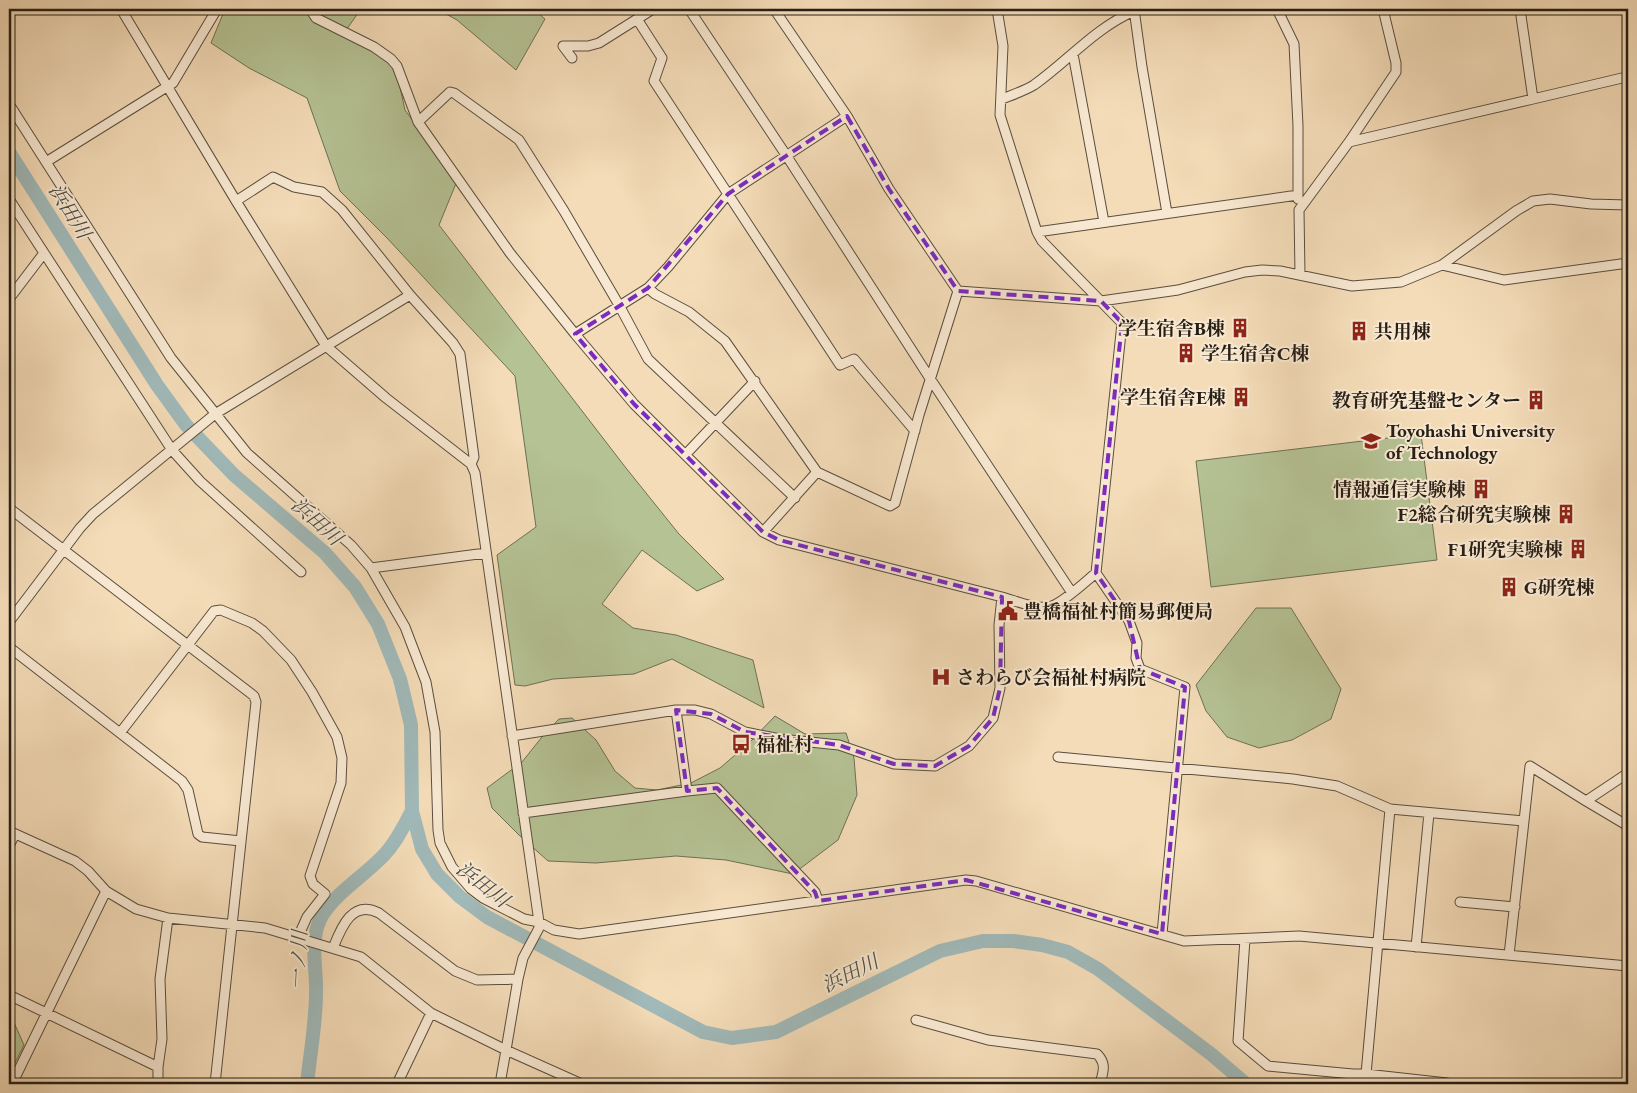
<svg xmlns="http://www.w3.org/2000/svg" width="1637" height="1093" font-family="'EB Garamond','Noto Serif JP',serif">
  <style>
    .green { fill: #b5c294; stroke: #6e7055 }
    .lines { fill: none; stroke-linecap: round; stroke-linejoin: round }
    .river { stroke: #a0b9b9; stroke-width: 14 }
    .minor-casing { stroke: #5a4e3e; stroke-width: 11 }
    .minor { stroke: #f8e8d1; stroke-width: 9 }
    .marked { fill: none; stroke: #7b2cbf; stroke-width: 4; stroke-dasharray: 10 6; stroke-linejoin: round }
    .labels { text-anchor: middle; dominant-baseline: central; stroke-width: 4; stroke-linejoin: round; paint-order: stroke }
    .poi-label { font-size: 19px; font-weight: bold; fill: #271f16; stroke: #f8e8d1; text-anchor: start }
    .water-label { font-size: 20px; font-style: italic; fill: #4b4d47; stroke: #f8e8d1 }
  </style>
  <rect width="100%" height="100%" fill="#f4dcb8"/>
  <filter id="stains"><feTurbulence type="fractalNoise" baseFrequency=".004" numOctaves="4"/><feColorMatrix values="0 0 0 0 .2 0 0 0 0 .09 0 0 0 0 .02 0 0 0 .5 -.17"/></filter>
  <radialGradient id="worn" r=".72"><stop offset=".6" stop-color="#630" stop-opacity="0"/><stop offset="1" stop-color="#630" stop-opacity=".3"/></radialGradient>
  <path class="green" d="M225,9H361L344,33L395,65L405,110L457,181L439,225L626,468L679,534L724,579L697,591L642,550L602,604L633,628L676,635L753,660L764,708L672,659L634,674L553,679L525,686L515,685L497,555L536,527L515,376L387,238L340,191L307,98L249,68L211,43Z
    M437,9H533L545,19L516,70L457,20Z
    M1421,434L1437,560L1211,587L1196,461Z
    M1256,608H1291L1341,689L1331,719L1292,740L1259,748L1227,737L1206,711L1196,685Z
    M775,716L805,734L846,733L854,758L857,795L838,840L793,874L726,860L676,856L596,863L548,861L519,835L492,808L487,788L522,762L542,737L559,719L572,718L596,740L615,771L635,788L657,790L691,783L720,768L749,743Z
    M9,1016L12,1018L24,1045L9,1075Z"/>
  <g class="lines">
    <path class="river" d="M9,152L157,385L186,425L234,475L325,553L355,587L378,624L400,679L411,725L412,811L422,849L437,874L460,897L487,917L703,1032L732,1038L776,1032L940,951L983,941H1013L1042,945L1068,952L1098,969L1211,1054L1246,1084
      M307,1084C310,1054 316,1023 316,993C317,967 308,938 323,914C337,892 365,875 383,856C396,843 403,827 412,811"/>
    <defs>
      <path id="minor" d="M310,9L316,18L374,47L391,59L397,66L418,122L510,253L575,334L634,404L763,532L779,540L1002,597
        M689,9L786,155L931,380L1072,593
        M774,9L847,116L889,189L958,291L1101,301L1178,290L1245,272L1262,270L1280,271L1352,286L1401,282L1442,265L1504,280L1628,263
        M1134,9L1142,67L1167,213
        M1277,9L1294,44L1298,126V199
        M637,19L662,58L654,81L840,365L854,359L915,431
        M1073,54L1104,222
        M572,58L563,46H588L599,43L653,9
        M1002,99C1012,95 1024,91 1034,85C1069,60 1094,29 1134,11
        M1533,99L1622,78
        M9,104L171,358L247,453L351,545L371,568L405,627L426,682L435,732L438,830L440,843L452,867L471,889L483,898L524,919L539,922L554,930L579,934L966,880L976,881L1184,941L1299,936L1628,966
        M418,122L450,92L454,93L519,140L564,211L619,305L648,359L795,498
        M1349,142L1396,72V63L1383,9
        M46,162L173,83L217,9
        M9,199L172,450L200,481L301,572
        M236,201L273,177L294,187L322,192L342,210L410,295L453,343L460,354L474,457L471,464
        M1037,232L1298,195
        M1442,265L1516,211L1533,201L1550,199L1591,204L1628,205
        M1300,275L1299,210L1349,142L1533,99L1520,9
        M648,288L655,294L689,312L725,341L817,472L890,506L895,503L919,415L958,291
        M9,299L44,253
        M575,334L648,288L668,267L728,194L847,116
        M686,454L755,381
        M9,508L254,696L256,702L215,1084
        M763,532L817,472
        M371,568L486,553
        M1096,573L1129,621L1137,643L1136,658L1140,669L1185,687L1162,934
        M9,622L80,528L93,514L215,414L410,295
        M9,647L182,781L188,790L198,834L202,837L241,841
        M676,710L687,791
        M120,733L214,611L221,610L252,623L263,631L291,660L312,692L337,737L342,758L341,783L310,876L313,884L325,894L307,917L298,937
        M512,736L676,710H695L711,714L745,732L780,739L839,745L894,764L935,766L969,746L993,718L1000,688L999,625L1002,597C1017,601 1038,611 1052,606C1065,601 1085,582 1096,573L1122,323L1042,241L1037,232L1000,115L1003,46L997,9
        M1058,757L1293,779L1337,786L1390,809L1524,821L1530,766L1586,801L1628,773
        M1586,801L1628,826
        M523,813L687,791L717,788L815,892L818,901
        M9,831L75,861L88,871L106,891L136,909L168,918L265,928L361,957L431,1013L506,1050L518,979L523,958L539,928V922L475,473L471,464L386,398L326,346L236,201L121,9
        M9,846L15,834
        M1460,902L1515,907
        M1245,939L1238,1041L1268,1066L1353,1074H1366L1447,1083L1449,1084
        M1416,947L1429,813
        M333,948C341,928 352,899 379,913L455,971L477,980L518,979
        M1509,955L1524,821
        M9,995L158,1067
        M916,1020L988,1040L1097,1054C1107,1064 1103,1072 1100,1084
        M1366,1074L1390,809
        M12,1084L106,891
        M158,1084V1067L162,1039L160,979L168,918
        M397,1084L431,1013
        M500,1084L506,1050L582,1084"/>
    </defs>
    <use href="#minor" class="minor-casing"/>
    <use href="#minor" class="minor"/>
  </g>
  <path class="marked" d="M847,116L889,189L958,291L1101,301L1122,323L1096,573L1129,621L1140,669L1185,687L1162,934L966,880L818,901L815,892L717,788L687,791L676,710L711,714L745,732L839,745L894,764L935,766L969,746L993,718L1000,688L1002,597L779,540L763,532L634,404L575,334L648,288L728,194Z"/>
  <defs>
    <symbol id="building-bare" viewBox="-9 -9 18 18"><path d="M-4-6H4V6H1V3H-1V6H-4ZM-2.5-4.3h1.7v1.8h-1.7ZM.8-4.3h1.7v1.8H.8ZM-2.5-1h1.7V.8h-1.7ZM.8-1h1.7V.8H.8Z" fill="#8f2418" stroke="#f8e8d1" stroke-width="2.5" paint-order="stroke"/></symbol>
    <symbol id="university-bare" viewBox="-9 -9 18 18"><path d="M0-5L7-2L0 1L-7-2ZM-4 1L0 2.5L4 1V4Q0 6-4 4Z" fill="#8f2418" stroke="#f8e8d1" stroke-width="2.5" paint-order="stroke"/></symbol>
    <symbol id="civic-bare" viewBox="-9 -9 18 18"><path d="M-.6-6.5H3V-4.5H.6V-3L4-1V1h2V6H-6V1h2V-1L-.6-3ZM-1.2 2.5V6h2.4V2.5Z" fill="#8f2418" stroke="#f8e8d1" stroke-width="2.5" paint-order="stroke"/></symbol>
    <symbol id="hospital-bare" viewBox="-9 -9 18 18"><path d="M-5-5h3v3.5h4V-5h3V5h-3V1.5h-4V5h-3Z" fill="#8f2418" stroke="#f8e8d1" stroke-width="2.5" paint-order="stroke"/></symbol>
    <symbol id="bus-bare" viewBox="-9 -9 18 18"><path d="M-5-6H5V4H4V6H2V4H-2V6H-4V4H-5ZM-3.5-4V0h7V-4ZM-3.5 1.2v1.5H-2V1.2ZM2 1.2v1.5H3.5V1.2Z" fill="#8f2418" stroke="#f8e8d1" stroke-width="2.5" paint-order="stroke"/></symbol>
  </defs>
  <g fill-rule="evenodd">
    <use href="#building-bare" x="1226" y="314" width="28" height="28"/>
    <use href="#building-bare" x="1345" y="317" width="28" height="28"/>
    <use href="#building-bare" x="1172" y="339" width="28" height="28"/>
    <use href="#building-bare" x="1227" y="383" width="28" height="28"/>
    <use href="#building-bare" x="1522" y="386" width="28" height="28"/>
    <use href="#university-bare" x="1357" y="427" width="28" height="28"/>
    <use href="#building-bare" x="1467" y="475" width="28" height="28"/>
    <use href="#building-bare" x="1552" y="500" width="28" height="28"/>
    <use href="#building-bare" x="1564" y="535" width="28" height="28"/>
    <use href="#building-bare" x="1495" y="573" width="28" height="28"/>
    <use href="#civic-bare" x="994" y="597" width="28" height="28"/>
    <use href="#hospital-bare" x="927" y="663" width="28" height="28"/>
    <use href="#bus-bare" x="727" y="730" width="28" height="28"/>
  </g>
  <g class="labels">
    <g class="poi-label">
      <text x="1225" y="328" text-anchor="end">学生宿舎B棟</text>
      <text x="1374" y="331">共用棟</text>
      <text x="1201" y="353">学生宿舎C棟</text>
      <text x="1226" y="397" text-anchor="end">学生宿舎E棟</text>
      <text x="1521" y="400" text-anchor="end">教育研究基盤センター</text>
      <text x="1386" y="430">Toyohashi University<tspan x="1386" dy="22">of Technology</tspan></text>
      <text x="1466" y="489" text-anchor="end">情報通信実験棟</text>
      <text x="1551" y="514" text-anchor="end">F2総合研究実験棟</text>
      <text x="1563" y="549" text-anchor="end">F1研究実験棟</text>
      <text x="1524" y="587">G研究棟</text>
      <text x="1023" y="611">豊橋福祉村簡易郵便局</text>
      <text x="956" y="677">さわらび会福祉村病院</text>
      <text x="756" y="744">福祉村</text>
    </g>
    <g class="water-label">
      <text transform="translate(70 211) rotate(58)">浜田川</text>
      <text transform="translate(317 521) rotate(42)">浜田川</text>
      <text transform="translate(483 884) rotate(38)">浜田川</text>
      <text transform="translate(298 960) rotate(-87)">一ノ川</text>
      <text transform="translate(850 973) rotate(-26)">浜田川</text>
    </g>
  </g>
  <rect width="1637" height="1093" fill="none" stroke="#f4dcb8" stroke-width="30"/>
  <rect x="10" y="10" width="1617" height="1073" fill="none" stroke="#271f16" stroke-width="2.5"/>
  <rect x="15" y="15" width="1607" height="1063" fill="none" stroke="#271f16"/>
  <rect width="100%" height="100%" filter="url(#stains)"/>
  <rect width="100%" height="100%" fill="url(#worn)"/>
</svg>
